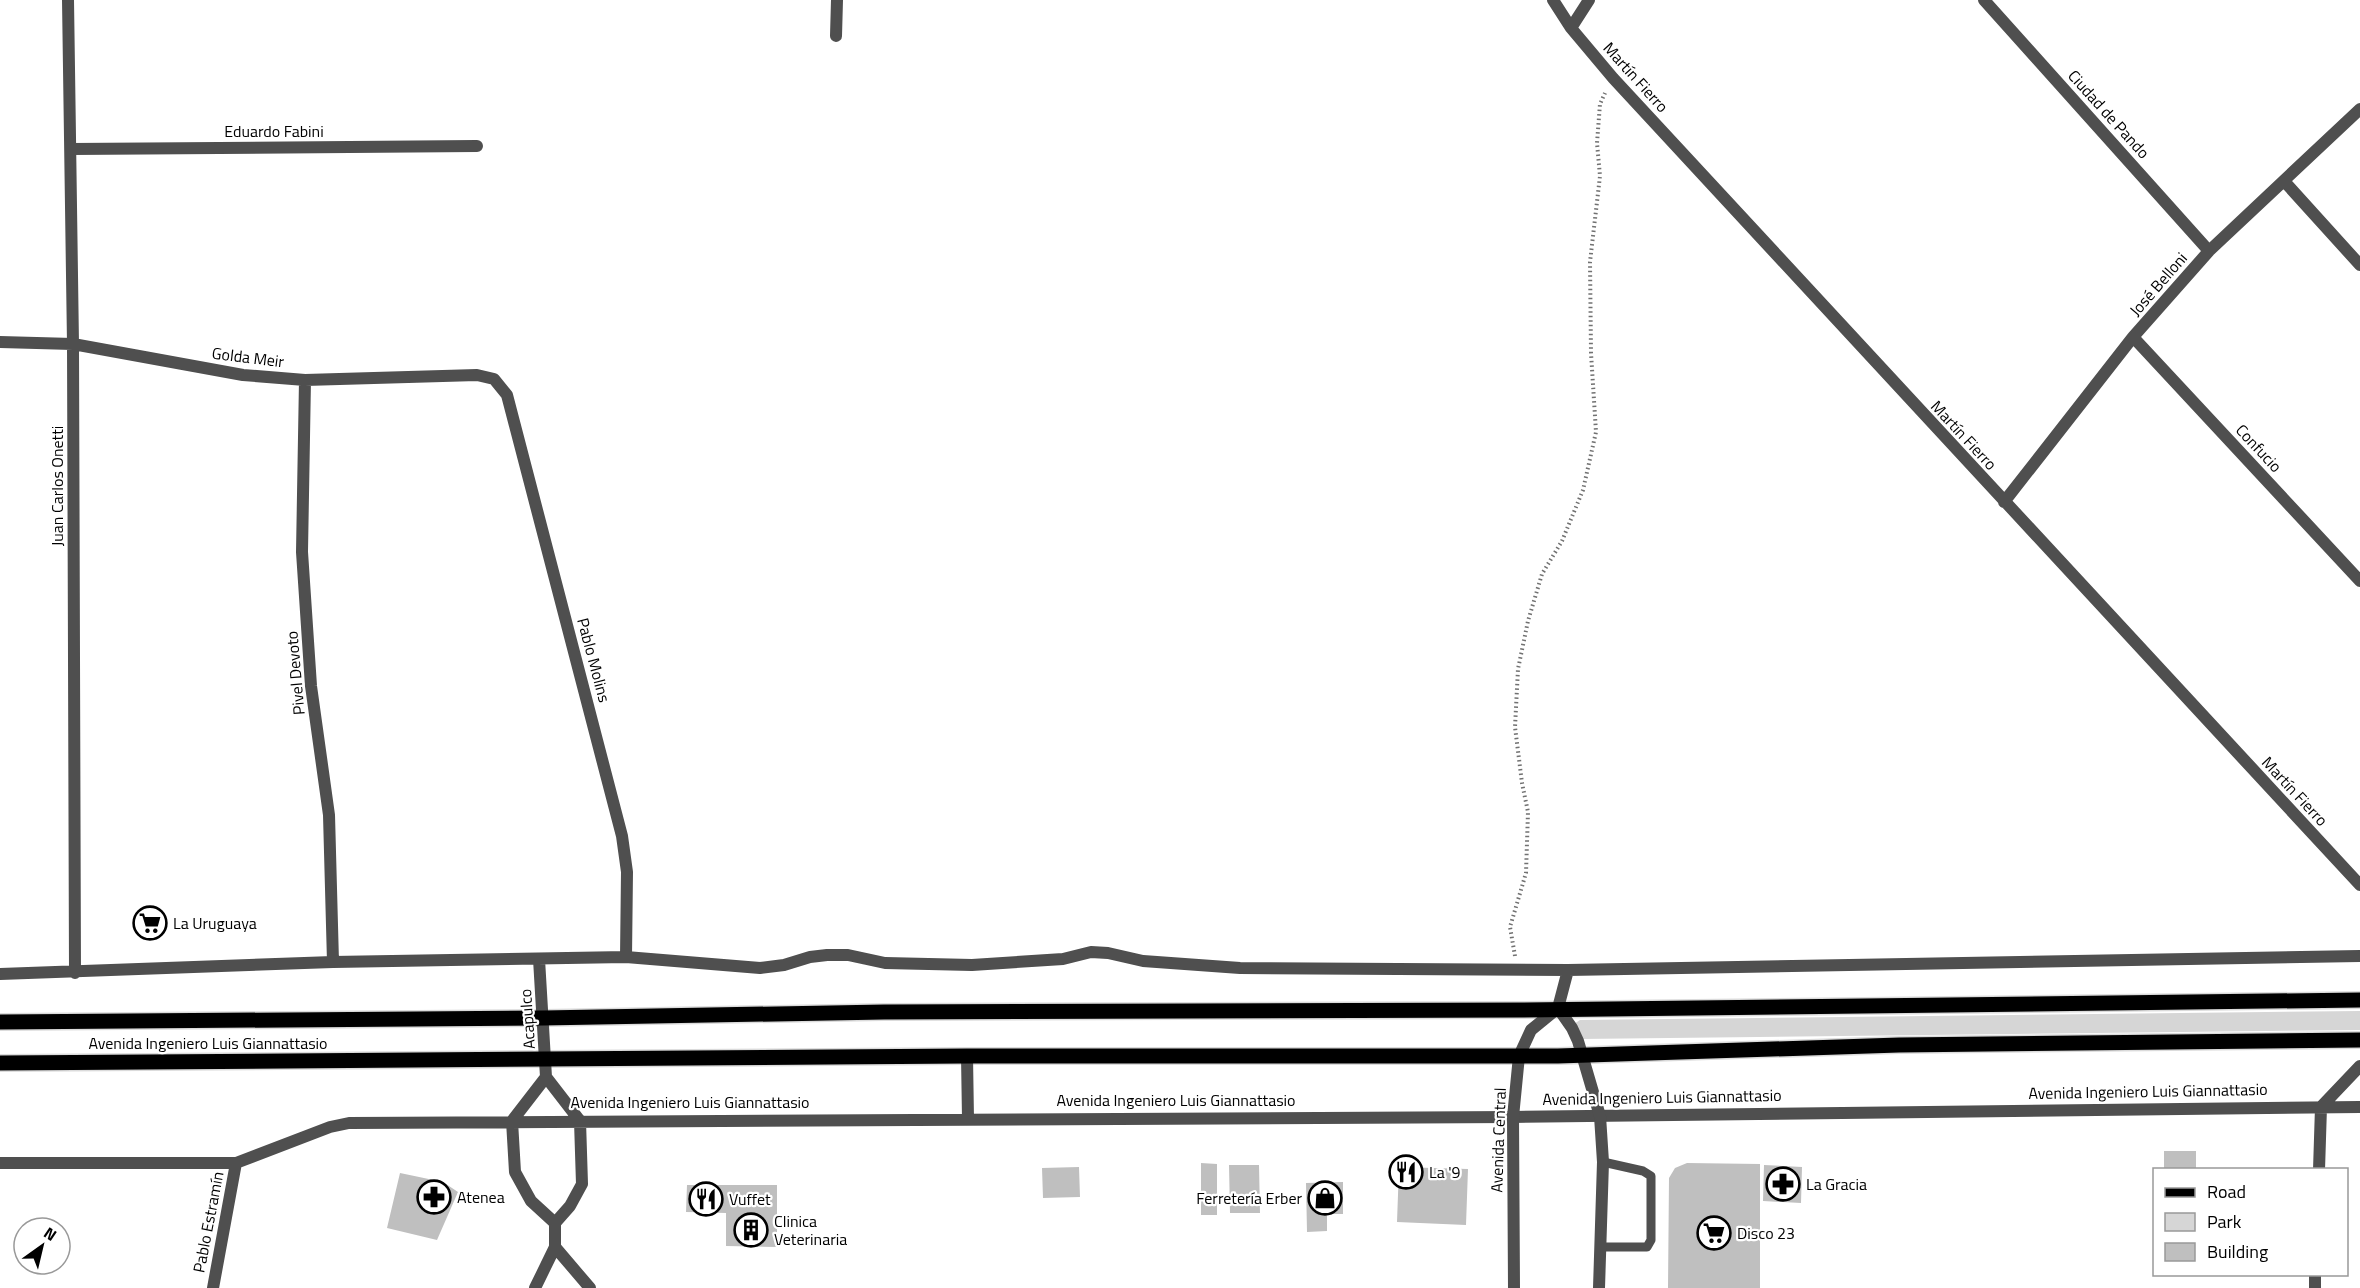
<svg xmlns="http://www.w3.org/2000/svg" width="2360" height="1288" font-family="'Titillium Web',sans-serif">
  <style>
    .green { fill: #d6d6d6 }
    .building { fill: #bfbfbf }
    .lines { fill: none; stroke-linecap: round; stroke-linejoin: round }
    .primary-casing { stroke: #dbdbdb; stroke-width: 18 }
    .path { stroke: #717171; stroke-width: 4; stroke-dasharray: 1.5 3; stroke-linecap: butt }
    .service { stroke: #4f4f4f; stroke-width: 9 }
    .minor { stroke: #4f4f4f; stroke-width: 12 }
    .tertiary { stroke: #4f4f4f; stroke-width: 12 }
    .primary { stroke: #000; stroke-width: 15 }
    .labels { text-anchor: middle; dominant-baseline: central; stroke-width: 4.5; stroke-linejoin: round; paint-order: stroke }
    .street-label { font-size: 16px; fill: #000; stroke: #fff }
    .poi-label { font-size: 16px; fill: #000; stroke: #fff; text-anchor: start }
  </style>
  <rect width="100%" height="100%" fill="#fff"/>
  <path class="green" d="M2360,1011V1030L1580,1039L1574,1024L1580,1020Z"/>
  <path class="building" d="M2164,1151H2196V1170H2164Z
    M1201,1163L1217,1164V1215H1201Z
    M1687,1163L1760,1164V1288H1668L1669,1178L1675,1168Z
    M1229,1165H1259L1260,1213H1230Z
    M1764,1165L1802,1167L1801,1203L1763,1201Z
    M1079,1167L1080,1197L1043,1198L1042,1168Z
    M1399,1167L1468,1169L1466,1225L1397,1222Z
    M400,1173L443,1182L458,1192L437,1240L387,1228Z
    M1343,1182V1214H1327V1231L1307,1232L1306,1183Z
    M687,1185H777V1247L726,1246V1213L686,1212Z"/>
  <g class="lines">
    <defs>
      <path id="primary" d="M0,1022L543,1018L884,1012L1524,1010L2360,1000
        M0,1063L967,1056H1558L1899,1045L2360,1040"/>
    </defs>
    <use href="#primary" class="primary-casing"/>
    <path class="path" d="M1515,956L1510,927L1526,873L1528,812L1522,783L1515,727L1518,669L1528,621L1542,574L1562,541L1583,490L1596,432L1591,353L1590,262L1600,176L1597,143L1600,104L1605,93"/>
    <path class="service" d="M1600,1247H1647L1651,1240V1176L1643,1171L1603,1162"/>
    <path class="minor" d="M68,0L73,344L75,973
      M1553,0L1571,28L1613,78L2360,885
      M1984,0L2209,251
      M1571,28L1589,0
      M836,36L837,0
      M71,149L477,146
      M2284,181L2360,265
      M2133,337L2360,581
      M0,342L73,344L243,375L305,380L477,375L494,379L507,395L622,836L627,872L626,957
      M305,380L302,552L311,686L329,815L333,962
      M2004,502L2133,337L2209,251L2360,109
      M539,959L546,1077L580,1121L582,1184L570,1206L555,1223
      M0,974L333,962L626,957L760,968L784,965L810,957L827,955H848L885,963L972,965L1063,959L1091,952L1108,953L1143,961L1240,968L1568,970L2360,956
      M1558,1008L1568,970
      M967,1056L968,1119
      M0,1163H236L330,1127L349,1123L1513,1117L2360,1107
      M2319,1170L2321,1107L2360,1066
      M555,1247L590,1288
      M213,1288L236,1163
      M535,1288L555,1247V1223L531,1201L515,1172L512,1121L546,1077
      M2315,1288V1274"/>
    <path class="tertiary" d="M1514,1288L1513,1117L1519,1056L1531,1030L1558,1008L1572,1028L1578,1041L1600,1116L1603,1162L1599,1288"/>
    <use href="#primary" class="primary"/>
  </g>
  <defs>
    <symbol id="supermarket-ring" viewBox="-11 -11 22 22"><circle r="9.5" fill="#fff" stroke="#000" stroke-width="1.5"/><path d="M-6-5.5h2.5l.6 2H6L4.5 2H-2.5L-4.4-4H-6ZM-1.5 3.2a1.3 1.3 0 1 0 .1 0ZM3 3.2a1.3 1.3 0 1 0 .1 0Z" fill="#000"/></symbol>
    <symbol id="restaurant-ring" viewBox="-11 -11 22 22"><circle r="9.5" fill="#fff" stroke="#000" stroke-width="1.5"/><path d="M-5-6h1v4h1v-4h1v4h1v-4h1v5L-1.5 .5V6h-2V.5L-5-1ZM5-6V6H3V1.5H1.5Q1.5-4 5-6Z" fill="#000"/></symbol>
    <symbol id="pharmacy-ring" viewBox="-11 -11 22 22"><circle r="9.5" fill="#fff" stroke="#000" stroke-width="1.5"/><path d="M-2-6h4v4h4v4h-4v4h-4v-4h-4v-4h4Z" fill="#000"/></symbol>
    <symbol id="shop-ring" viewBox="-11 -11 22 22"><circle r="9.5" fill="#fff" stroke="#000" stroke-width="1.5"/><path d="M-5-2.5h2.3a2.7 3.5 0 0 1 5.4 0H5L5.5 6h-11ZM-1.5-2.5h3a1.5 2.3 0 0 0-3 0Z" fill="#000"/></symbol>
    <symbol id="building-ring" viewBox="-11 -11 22 22"><circle r="9.5" fill="#fff" stroke="#000" stroke-width="1.5"/><path d="M-4-6H4V6H1V3H-1V6H-4ZM-2.5-4.3h1.7v1.8h-1.7ZM.8-4.3h1.7v1.8H.8ZM-2.5-1h1.7V.8h-1.7ZM.8-1h1.7V.8H.8Z" fill="#000"/></symbol>
  </defs>
  <g fill-rule="evenodd">
    <use href="#supermarket-ring" x="131" y="904" width="38" height="38"/>
    <use href="#restaurant-ring" x="1387" y="1153" width="38" height="38"/>
    <use href="#pharmacy-ring" x="1764" y="1165" width="38" height="38"/>
    <use href="#pharmacy-ring" x="415" y="1178" width="38" height="38"/>
    <use href="#shop-ring" x="1306" y="1179" width="38" height="38"/>
    <use href="#restaurant-ring" x="687" y="1180" width="38" height="38"/>
    <use href="#building-ring" x="732" y="1211" width="38" height="38"/>
    <use href="#supermarket-ring" x="1695" y="1214" width="38" height="38"/>
  </g>
  <g class="labels">
    <g class="street-label">
      <text transform="translate(1636 77) rotate(48)">Martín Fierro</text>
      <text transform="translate(2109 114) rotate(48)">Ciudad de Pando</text>
      <text x="274" y="131">Eduardo Fabini</text>
      <text transform="translate(2158 284) rotate(-49)">José Belloni</text>
      <text transform="translate(248 357) rotate(7)">Golda Meir</text>
      <text transform="translate(1964 435) rotate(47)">Martín Fierro</text>
      <text transform="translate(2259 448) rotate(47)">Confucio</text>
      <text transform="translate(57 486) rotate(-90)">Juan Carlos Onetti</text>
      <text transform="translate(594 660) rotate(75)">Pablo Molins</text>
      <text transform="translate(295 673) rotate(-95)">Pivel Devoto</text>
      <text transform="translate(2295 791) rotate(47)">Martín Fierro</text>
      <text transform="translate(527 1019) rotate(-94)">Acapulco</text>
      <text x="208" y="1043">Avenida Ingeniero Luis Giannattasio</text>
      <text transform="translate(2148 1091) rotate(-1)">Avenida Ingeniero Luis Giannattasio</text>
      <text transform="translate(1662 1097) rotate(-1)">Avenida Ingeniero Luis Giannattasio</text>
      <text x="1176" y="1100">Avenida Ingeniero Luis Giannattasio</text>
      <text x="690" y="1102">Avenida Ingeniero Luis Giannattasio</text>
      <text transform="translate(1498 1140) rotate(-88)">Avenida Central</text>
      <text transform="translate(208 1222) rotate(-79)">Pablo Estramín</text>
    </g>
    <g class="poi-label">
      <text x="173" y="923">La Uruguaya</text>
      <text x="1429" y="1172">La '9</text>
      <text x="1806" y="1184">La Gracia</text>
      <text x="457" y="1197">Atenea</text>
      <text x="1302" y="1198" text-anchor="end">Ferretería Erber</text>
      <text x="729" y="1199">Vuffet</text>
      <text x="774" y="1221">Clinica<tspan x="774" dy="18">Veterinaria</tspan></text>
      <text x="1737" y="1233">Disco 23</text>
    </g>
  </g>
  <rect x="2153" y="1168" width="195" height="108" fill="#ffffff" stroke="#999999" stroke-width="1.5"/>
  <rect x="2165" y="1188" width="30" height="9" fill="#000000" stroke="#999999" stroke-width="1.5"/>
  <text x="2207" y="1198" font-size="18" fill="#000000">Road</text>
  <rect x="2165" y="1213" width="30" height="18" fill="#d6d6d6" stroke="#999999" stroke-width="1.5"/>
  <text x="2207" y="1228" font-size="18" fill="#000000">Park</text>
  <rect x="2165" y="1243" width="30" height="18" fill="#bfbfbf" stroke="#999999" stroke-width="1.5"/>
  <text x="2207" y="1258" font-size="18" fill="#000000">Building</text>
  <g transform="translate(42 1246) rotate(34)"><circle r="28" fill="#ffffff" stroke="#999999" stroke-width="1.5"/>
  <path d="M0-4.5L10 22L0 15L-10 22Z" fill="#000000"/>
  <text y="-9" font-size="16" font-weight="bold" text-anchor="middle" fill="#000000">N</text>
  </g>
</svg>
